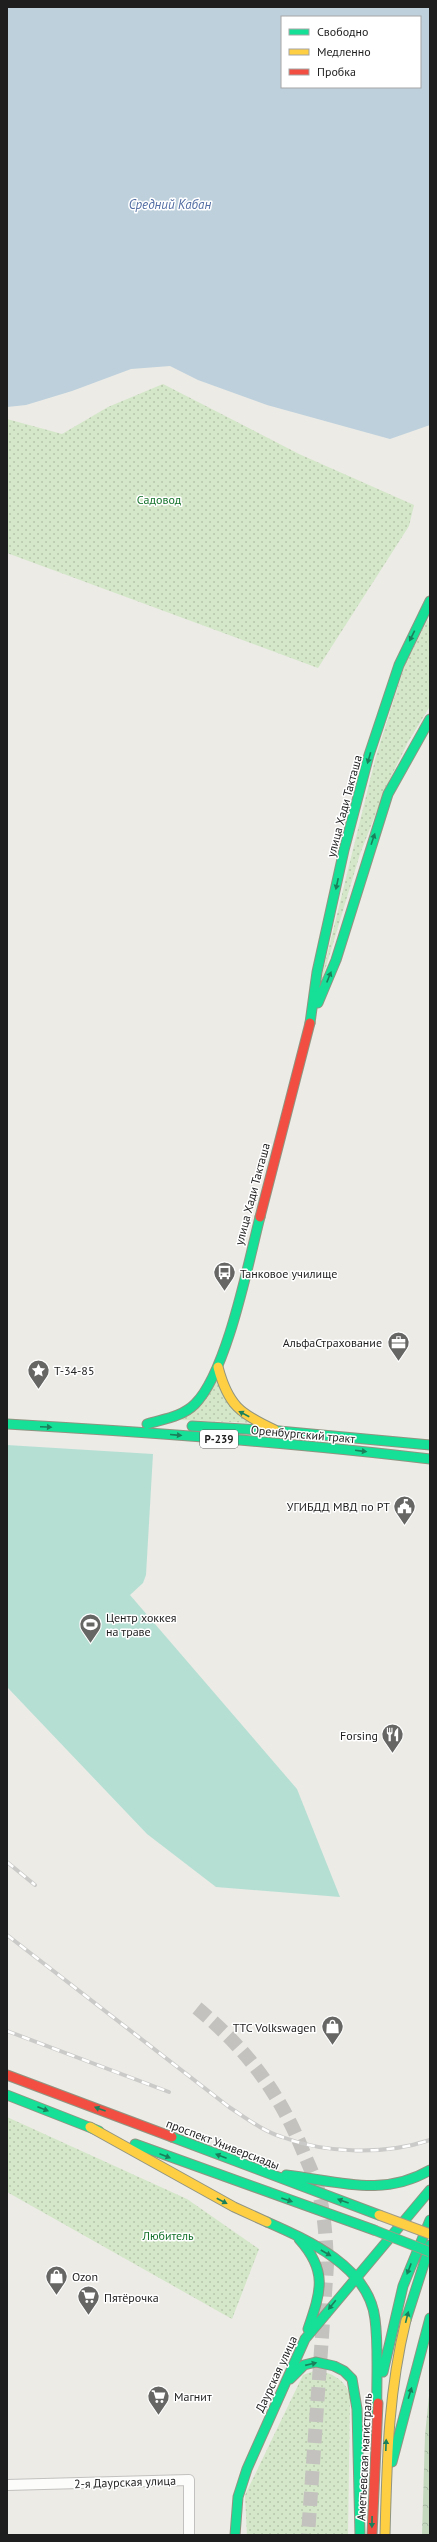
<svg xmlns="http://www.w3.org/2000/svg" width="437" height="2542" font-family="'PT Sans',sans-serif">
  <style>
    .grass { fill: url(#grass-dots) }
    .forest { fill: url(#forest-crowns) }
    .pitch { fill: #b6dfd4 }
    .water { fill: #bdd0dc; fill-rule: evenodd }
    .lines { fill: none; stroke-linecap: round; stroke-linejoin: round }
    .secondary-tunnel { stroke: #c3c2be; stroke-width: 14; stroke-dasharray: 14 7; stroke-linecap: butt }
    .street-casing { stroke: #c2c1bf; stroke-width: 12 }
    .fast-casing { stroke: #909480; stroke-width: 11 }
    .slow-casing { stroke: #909480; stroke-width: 11 }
    .jam-casing { stroke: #909480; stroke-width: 11 }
    .street { stroke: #fcfcfb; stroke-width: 10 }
    .fast { stroke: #16e098; stroke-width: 9 }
    .slow { stroke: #ffcf43; stroke-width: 9 }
    .jam { stroke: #f24e42; stroke-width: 9 }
    .rail-casing { stroke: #cacac9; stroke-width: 4 }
    .rail { stroke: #fff; stroke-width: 2.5; stroke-dasharray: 8; stroke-linecap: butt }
    .fast-bridge-casing { stroke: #a09b85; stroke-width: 11; stroke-linecap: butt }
    .slow-bridge-casing { stroke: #a09b85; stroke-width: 11; stroke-linecap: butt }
    .fast-bridge { stroke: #16e098; stroke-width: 9 }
    .slow-bridge { stroke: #ffcf43; stroke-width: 9 }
    .oneway { fill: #1a7f5b }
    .labels { text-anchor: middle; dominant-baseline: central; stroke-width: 3; stroke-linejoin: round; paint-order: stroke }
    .shield { fill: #fff; stroke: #626262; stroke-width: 1 }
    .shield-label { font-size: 11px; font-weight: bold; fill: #1e1e1e }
    .park-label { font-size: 12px; fill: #15722c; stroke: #fff }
    .street-label { font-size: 12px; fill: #1e1e1e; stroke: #fff }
    .poi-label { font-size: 12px; fill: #1e1e1e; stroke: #fff; text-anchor: start }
    .water-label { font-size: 13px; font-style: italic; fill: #536ea4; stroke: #fff }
  </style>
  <defs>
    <pattern id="grass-dots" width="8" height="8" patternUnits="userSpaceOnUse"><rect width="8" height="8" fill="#d4e7c8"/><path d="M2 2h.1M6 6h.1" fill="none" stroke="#b6c6ab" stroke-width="1.8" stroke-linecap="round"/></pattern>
    <pattern id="forest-crowns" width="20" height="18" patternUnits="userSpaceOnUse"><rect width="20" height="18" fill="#c4d8be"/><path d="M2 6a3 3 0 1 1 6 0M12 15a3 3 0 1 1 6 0" fill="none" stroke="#a8b9a3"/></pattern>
  </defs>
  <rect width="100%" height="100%" fill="#ecebe6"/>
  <path class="grass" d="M163,384L299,454L414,505L409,526L318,668L7,553V419L62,434L108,407Z
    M428,619L430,631V706L408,742L387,785L360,854L316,1000L376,756L405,665Z
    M214,1379L254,1423L181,1420Z
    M7,2117L187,2199L259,2249L232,2319L7,2192Z
    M317,2370C333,2374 342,2378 350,2393L348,2535H247L245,2495L303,2375Z"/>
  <path class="forest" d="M430,2386V2535H422L425,2435Z"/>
  <path class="pitch" d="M7,1445L153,1454L146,1575L143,1583L130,1595L297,1789L340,1897L216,1887L147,1834L7,1687Z"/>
  <path class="water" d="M7,7H430V425L390,439L267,405L198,380L170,366L131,369L72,391L26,405L7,407ZM282,17H420V87H282Z"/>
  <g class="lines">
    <path class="secondary-tunnel" d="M197,2008C248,2050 281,2095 305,2156C310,2168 316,2180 319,2193C325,2217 326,2241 327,2265L308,2535"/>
    <defs>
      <path id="street" d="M7,2485L189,2480V2535"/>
      <path id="fast" d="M318,1003L336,960L388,794L430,719
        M310,1023L317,972L344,850L369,755L399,665L430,601
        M7,1424C148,1432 289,1442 430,1459
        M147,1424C163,1419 182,1417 195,1404C227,1372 248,1264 260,1217
        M192,1426L279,1431L430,1445
        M7,2095L99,2131
        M172,2137L379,2215
        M135,2144L374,2230
        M286,2175C338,2181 382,2198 430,2170
        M267,2222C308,2240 369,2267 375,2319C379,2349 376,2382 377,2413
        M299,2239C328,2271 321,2291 308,2329
        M406,2320L430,2245
        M383,2372L403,2286L430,2220
        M290,2379L304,2365L316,2362L334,2366L344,2371L352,2379L357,2409L360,2535
        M392,2462L430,2318
        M235,2535L238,2497L247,2469L305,2339L430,2190"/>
      <path id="slow" d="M218,1367C228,1405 240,1414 275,1430
        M90,2127L234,2207L267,2222
        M385,2535C387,2461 388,2393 406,2320"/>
      <path id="jam" d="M260,1217L310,1023
        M7,2075L172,2137
        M372,2535L378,2403"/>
    </defs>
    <use href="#street" class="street-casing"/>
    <use href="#fast" class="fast-casing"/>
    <use href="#slow" class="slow-casing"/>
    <use href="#jam" class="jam-casing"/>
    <use href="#street" class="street"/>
    <use href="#fast" class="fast"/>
    <use href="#slow" class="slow"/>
    <use href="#jam" class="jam"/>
    <defs>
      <path id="rail" d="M7,1862L35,1885
        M7,1935L229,2107C246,2118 263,2131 282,2137C327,2154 385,2155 430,2140
        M7,2031L169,2092"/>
    </defs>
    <use href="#rail" class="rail-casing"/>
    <use href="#rail" class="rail"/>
    <defs>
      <path id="fast-bridge" d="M374,2230L430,2252"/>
      <path id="slow-bridge" d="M379,2215L430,2234"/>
    </defs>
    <use href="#fast-bridge" class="fast-bridge-casing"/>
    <use href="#slow-bridge" class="slow-bridge-casing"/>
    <use href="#fast-bridge" class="fast-bridge"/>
    <use href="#slow-bridge" class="slow-bridge"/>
  </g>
  <defs><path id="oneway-solid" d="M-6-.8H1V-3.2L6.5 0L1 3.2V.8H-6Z"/></defs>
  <g class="oneway">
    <use href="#oneway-solid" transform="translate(412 636) rotate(116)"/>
    <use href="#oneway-solid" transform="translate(369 758) rotate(106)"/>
    <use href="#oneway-solid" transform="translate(373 839) rotate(-71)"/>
    <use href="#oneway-solid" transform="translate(337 884) rotate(102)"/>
    <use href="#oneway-solid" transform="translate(329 977) rotate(-68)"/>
    <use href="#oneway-solid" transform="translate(244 1414) rotate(-152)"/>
    <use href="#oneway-solid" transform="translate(46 1427) rotate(3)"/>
    <use href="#oneway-solid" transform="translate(176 1435) rotate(5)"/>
    <use href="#oneway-solid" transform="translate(361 1451) rotate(7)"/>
    <use href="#oneway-solid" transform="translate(43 2109) rotate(21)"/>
    <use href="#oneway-solid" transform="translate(100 2109) rotate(-160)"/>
    <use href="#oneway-solid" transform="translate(165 2156) rotate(21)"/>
    <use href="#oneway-solid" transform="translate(221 2156) rotate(-159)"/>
    <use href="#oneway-solid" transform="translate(287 2200) rotate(19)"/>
    <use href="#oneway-solid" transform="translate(222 2201) rotate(28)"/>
    <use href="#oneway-solid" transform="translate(343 2201) rotate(-160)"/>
    <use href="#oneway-solid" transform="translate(326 2253) rotate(30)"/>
    <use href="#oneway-solid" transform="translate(409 2269) rotate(111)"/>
    <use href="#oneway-solid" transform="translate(332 2305) rotate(129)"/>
    <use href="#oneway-solid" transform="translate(407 2317) rotate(-76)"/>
    <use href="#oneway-solid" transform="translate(311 2364) rotate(-13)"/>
    <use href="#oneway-solid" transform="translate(410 2393) rotate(-73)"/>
    <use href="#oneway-solid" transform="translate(386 2445) rotate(-88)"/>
    <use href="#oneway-solid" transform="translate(372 2522) rotate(91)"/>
  </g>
  <defs>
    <symbol id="bus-pin" viewBox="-11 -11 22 30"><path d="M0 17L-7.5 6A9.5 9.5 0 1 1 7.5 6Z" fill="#666664" stroke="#fff"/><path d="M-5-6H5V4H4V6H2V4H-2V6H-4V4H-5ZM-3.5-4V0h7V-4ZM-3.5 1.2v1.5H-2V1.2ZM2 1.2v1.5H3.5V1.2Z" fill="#fff"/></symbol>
    <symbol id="office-pin" viewBox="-11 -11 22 30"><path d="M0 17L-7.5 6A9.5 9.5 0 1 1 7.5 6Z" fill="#666664" stroke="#fff"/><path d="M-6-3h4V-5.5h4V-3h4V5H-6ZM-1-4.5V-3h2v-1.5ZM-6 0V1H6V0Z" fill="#fff"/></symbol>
    <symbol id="sight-pin" viewBox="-11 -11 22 30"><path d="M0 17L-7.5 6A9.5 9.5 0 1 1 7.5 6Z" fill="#666664" stroke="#fff"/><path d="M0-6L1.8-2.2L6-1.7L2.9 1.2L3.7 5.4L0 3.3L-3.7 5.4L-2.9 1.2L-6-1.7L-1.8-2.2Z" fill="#fff"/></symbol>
    <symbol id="civic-pin" viewBox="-11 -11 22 30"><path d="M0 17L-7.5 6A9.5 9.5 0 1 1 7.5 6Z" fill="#666664" stroke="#fff"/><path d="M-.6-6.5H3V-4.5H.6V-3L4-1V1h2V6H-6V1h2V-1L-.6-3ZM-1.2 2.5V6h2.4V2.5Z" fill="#fff"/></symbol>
    <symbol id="stadium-pin" viewBox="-11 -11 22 30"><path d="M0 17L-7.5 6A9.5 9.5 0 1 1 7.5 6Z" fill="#666664" stroke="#fff"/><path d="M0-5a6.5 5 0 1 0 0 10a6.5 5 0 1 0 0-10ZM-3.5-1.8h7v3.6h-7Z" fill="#fff"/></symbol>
    <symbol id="restaurant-pin" viewBox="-11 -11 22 30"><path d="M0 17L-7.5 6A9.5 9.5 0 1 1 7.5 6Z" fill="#666664" stroke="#fff"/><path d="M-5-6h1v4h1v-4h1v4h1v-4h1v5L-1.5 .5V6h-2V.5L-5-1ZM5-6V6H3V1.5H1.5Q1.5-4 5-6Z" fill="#fff"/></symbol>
    <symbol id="shop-pin" viewBox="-11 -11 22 30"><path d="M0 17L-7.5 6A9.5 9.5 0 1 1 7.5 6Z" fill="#666664" stroke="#fff"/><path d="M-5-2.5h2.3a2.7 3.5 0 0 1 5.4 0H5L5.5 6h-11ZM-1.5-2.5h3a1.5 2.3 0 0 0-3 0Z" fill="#fff"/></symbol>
    <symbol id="supermarket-pin" viewBox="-11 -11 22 30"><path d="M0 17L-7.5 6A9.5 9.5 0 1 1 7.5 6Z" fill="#666664" stroke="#fff"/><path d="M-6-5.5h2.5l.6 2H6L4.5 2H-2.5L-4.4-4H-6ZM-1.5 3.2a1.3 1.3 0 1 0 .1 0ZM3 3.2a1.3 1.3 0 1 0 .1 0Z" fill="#fff"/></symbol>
  </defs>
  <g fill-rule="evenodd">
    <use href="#bus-pin" x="212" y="1260" width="25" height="34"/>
    <use href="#office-pin" x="386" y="1330" width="25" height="34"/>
    <use href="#sight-pin" x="26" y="1358" width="25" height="34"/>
    <use href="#civic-pin" x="392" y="1494" width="25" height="34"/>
    <use href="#stadium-pin" x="78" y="1612" width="25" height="34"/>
    <use href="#restaurant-pin" x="380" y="1722" width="25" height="34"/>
    <use href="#shop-pin" x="320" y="2014" width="25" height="34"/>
    <use href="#shop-pin" x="44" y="2264" width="25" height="34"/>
    <use href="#supermarket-pin" x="76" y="2284" width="25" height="34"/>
    <use href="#supermarket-pin" x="146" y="2384" width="25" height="34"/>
  </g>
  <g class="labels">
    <rect class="shield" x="200" y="1430" width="38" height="18" rx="3"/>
    <g class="shield-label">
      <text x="219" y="1439">Р-239</text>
    </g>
    <g class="park-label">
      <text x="159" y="499">Садовод</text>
      <text x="168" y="2235">Любитель</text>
    </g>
    <g class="street-label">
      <text transform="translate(344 806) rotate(-75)">улица Хади Такташа</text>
      <text transform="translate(252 1194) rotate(-75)">улица Хади Такташа</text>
      <text transform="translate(303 1434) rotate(5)">Оренбургский тракт</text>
      <text transform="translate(223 2144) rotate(21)">проспект Универсиады</text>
      <text transform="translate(276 2374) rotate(-65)">Даурская улица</text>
      <text transform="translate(364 2457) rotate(-87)">Аметьевская магистраль</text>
      <text transform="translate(125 2482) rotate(-2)">2-я Даурская улица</text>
    </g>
    <g class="poi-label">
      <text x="240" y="1273">Танковое училище</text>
      <text x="382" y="1342" text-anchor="end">АльфаСтрахование</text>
      <text x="54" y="1370">T-34-85</text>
      <text x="390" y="1506" text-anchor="end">УГИБДД МВД по РТ</text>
      <text x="106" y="1617">Центр хоккея<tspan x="106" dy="14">на траве</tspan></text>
      <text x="378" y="1735" text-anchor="end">Forsing</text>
      <text x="316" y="2027" text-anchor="end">ТТС Volkswagen</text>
      <text x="72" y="2276">Ozon</text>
      <text x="104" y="2297">Пятёрочка</text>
      <text x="174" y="2396">Магнит</text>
    </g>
    <g class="water-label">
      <text x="170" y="204">Средний Кабан</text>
    </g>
  </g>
  <rect width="437" height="2542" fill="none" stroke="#1e1e1e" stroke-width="16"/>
  <rect x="281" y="16" width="140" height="72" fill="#ffffff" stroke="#a5a5a5"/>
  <rect x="289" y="29" width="20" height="6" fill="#16e098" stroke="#a5a5a5"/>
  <text x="317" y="36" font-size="12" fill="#1e1e1e">Свободно</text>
  <rect x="289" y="49" width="20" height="6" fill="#ffcf43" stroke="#a5a5a5"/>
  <text x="317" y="56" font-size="12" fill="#1e1e1e">Медленно</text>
  <rect x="289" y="69" width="20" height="6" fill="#f24e42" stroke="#a5a5a5"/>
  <text x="317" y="76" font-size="12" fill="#1e1e1e">Пробка</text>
</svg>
